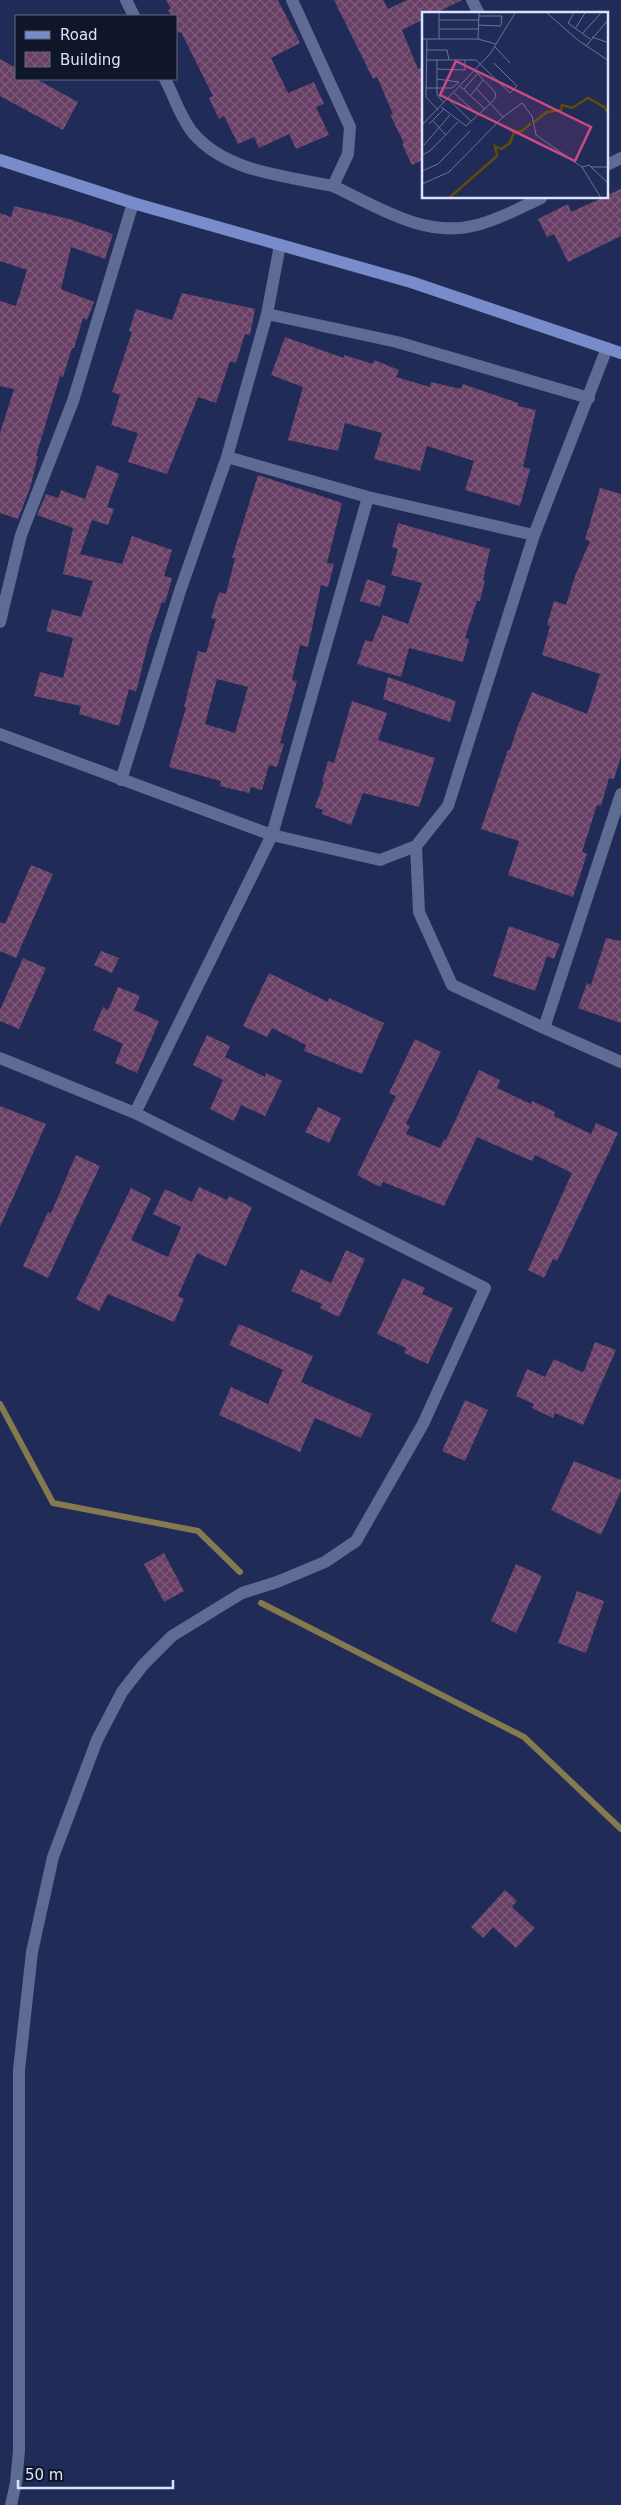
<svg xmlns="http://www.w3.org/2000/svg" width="621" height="2505" font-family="'DejaVu Sans',sans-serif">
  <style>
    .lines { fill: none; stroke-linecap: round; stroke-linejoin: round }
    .stream { stroke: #84794f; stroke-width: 6 }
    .building { fill: url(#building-cross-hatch); fill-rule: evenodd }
    .street { stroke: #5e6b92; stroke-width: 12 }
    .secondary { stroke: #788bca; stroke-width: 12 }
    .inset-river { fill: none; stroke: #604c04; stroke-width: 2.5 }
    .inset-road { fill: none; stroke: #6a759a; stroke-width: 1 }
    .view { fill: #c84b84; fill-opacity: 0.15; stroke: #c84b84; stroke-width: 2.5 }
    .inset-edge { fill: none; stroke: #d9e3ff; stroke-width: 2.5 }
  </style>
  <defs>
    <pattern id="building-cross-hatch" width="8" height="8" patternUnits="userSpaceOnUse" patternTransform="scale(1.25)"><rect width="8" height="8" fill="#694065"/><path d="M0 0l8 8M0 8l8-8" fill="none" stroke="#7e5b7c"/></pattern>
  </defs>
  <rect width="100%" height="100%" fill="#202b57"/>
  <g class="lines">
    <path class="stream" d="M0,1404L53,1503L198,1531L240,1572
      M261,1603L524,1737L621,1829"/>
  </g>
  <path class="building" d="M166,0H278L300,43L271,58L288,93L314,82L324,104L316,107L329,135L296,149L289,134L259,148L254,137L238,144L224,116L219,119L209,98L213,96L181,32L179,33L176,27V16H171L168,10L171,9Z
    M334,0H383L388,9L407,0H462L434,14H424V19L402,30L418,69L424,67V159L412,165L402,144L404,143L390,115L393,114L377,77L373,79Z
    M0,59L16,68V79H36L78,102L63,130L0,96Z
    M621,189V236L568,262L554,234L547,237L538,219L568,204L571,212L602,198H607V195Z
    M14,206L69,219L113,234L105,259L71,247L61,289L94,302L87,320L83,318L74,348H72L63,377L60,376L36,456H38L30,488L18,519L0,513V433L14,389L0,386V301L16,306L27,270L0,261V213L11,217Z
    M182,293L255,309L250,335L245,334L236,363L230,361L216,403L198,397L167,474L128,462L138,433L111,425L120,395L112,392L132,332L129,331L136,309L172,320Z
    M285,337L344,358V355L373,364L374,360L399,370L396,377L430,387L431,382L461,389L463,384L518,403V406L536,410L523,467L530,469L520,506L465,490L474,461L427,446L420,471L374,459L382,433L345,423L338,451L288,440L303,387L271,375Z
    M97,465L119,474L107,507L114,509L108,525L92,520L80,554L122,564L132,536L172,550L164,576L172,578L165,603L162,602L149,640L136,692L129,689L119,726L79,714L81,706L34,696L40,672L63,678L73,638L46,631L52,609L81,617L93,581L63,574L73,528L37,515L46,494L58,498L61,490L85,499Z
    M258,475L342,503L327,563L334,564L328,587L321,585L308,647L300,645L292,680L297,681L280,743L284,744L277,767L269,765L262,790L251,787L249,793L220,786L221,781L169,767L186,707H184L198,651L206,653L216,619L211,618L219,592L226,594L235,558H232ZM217,679L248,687L235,733L205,724Z
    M600,488L621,494V756L614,779L609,778L601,806L597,805L582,852L587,854L573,897L508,875L519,841L481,829L508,750H510L519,722H520L532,692L587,714L600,674L542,655L550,626L547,625L554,601L566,605L575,576L590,541L585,540Z
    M398,523L490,549L483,580H485L480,601H477L465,638L469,639L463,662L409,648L401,677L357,664L365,640L372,642L383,615L408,624L422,583L391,575L398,549L392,547Z
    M367,579L386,586L380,607L360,601Z
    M388,677L456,701L450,722L383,699Z
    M352,701L387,713L378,740L435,758L419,807L363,793L351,825L322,814L323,810L315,807L324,782H322L328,761L334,763Z
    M31,865L53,874L16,958L0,951V922L5,924Z
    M509,926L560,944L554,959L547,956L535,991L493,976Z
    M606,938L621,941V1023L578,1008L587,983L591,985Z
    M101,951L119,958L112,973L94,965Z
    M23,958L46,968L19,1029L0,1021V1010Z
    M269,973L328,1002L329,998L384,1023L362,1074L304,1051L306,1045L272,1028L267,1037L243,1026Z
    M118,987L140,996L134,1010L159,1021L137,1073L115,1063L123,1044L93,1030L103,1007L108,1010Z
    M207,1035L230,1046L225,1057L265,1077L266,1073L282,1081L265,1116L241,1105L234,1121L210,1109L223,1080L193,1065Z
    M415,1039L441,1052L406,1124L410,1126L406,1134L440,1148L444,1139L446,1140L479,1070L500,1080L497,1088L531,1104L532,1101L555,1112L554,1116L591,1134L596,1123L618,1133L557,1261L553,1259L544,1278L528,1270L572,1173L535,1155L532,1161L477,1137L444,1206L383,1182L380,1187L357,1175L396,1096L389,1093Z
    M0,1106L46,1124L0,1227Z
    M318,1107L341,1118L329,1143L305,1132Z
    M76,1155L100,1166L48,1278L23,1266L48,1212L51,1213Z
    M199,1187L227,1200L229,1196L252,1207L226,1266L197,1253L178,1296L184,1299L174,1322L108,1294L99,1311L76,1299L131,1188L151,1198L131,1240L168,1257L181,1227L153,1214L165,1189L192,1202Z
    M346,1250L365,1259L339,1317L320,1308L322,1304L291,1291L301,1269L331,1283Z
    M403,1278L425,1288L422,1294L453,1308L428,1364L404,1353L406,1348L377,1334Z
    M239,1324L313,1356L301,1382L372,1414L361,1438L315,1418L300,1452L219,1415L231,1387L268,1404L283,1370L229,1345Z
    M595,1342L616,1350L583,1425L555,1413L553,1418L532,1408L534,1404L516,1396L527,1369L545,1377L554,1359L582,1372L584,1371Z
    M465,1400L488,1410L465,1461L442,1451Z
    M574,1461L621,1480V1491L601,1535L551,1510Z
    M164,1553L184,1591L164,1602L144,1564Z
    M516,1564L542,1576L516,1633L491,1621Z
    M577,1591L604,1601L586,1653L558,1643Z
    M505,1890L517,1901L512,1907L535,1928L516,1948L493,1927L483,1938L471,1927Z"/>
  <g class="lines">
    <path class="street" d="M126,0L134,16
      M472,0L479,14
      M165,79C174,96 181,119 193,133C226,172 285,176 333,186L348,154L350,127L292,0
      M607,165L621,158
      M333,186C378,207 425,239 477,225C500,219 520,208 541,198
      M267,314L397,342L589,398
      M227,457L368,497L534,535
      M0,622L21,535L73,401L133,203
      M0,734L272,835L380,860L416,846L448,806L534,535L607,348
      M121,780L180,591L227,457L267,314L280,245
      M621,794L544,1028L621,1062
      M416,846L419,912L452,985L544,1028
      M0,1058L135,1113
      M11,2505L16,2483L19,2451V2070L32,1952L53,1857L97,1740L122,1692L143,1665L172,1636L242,1593L277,1582L325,1562L356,1541L423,1424L485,1288L135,1113L272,835L368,497"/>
    <path class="secondary" d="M0,160L133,203L411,282L621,353"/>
  </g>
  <g transform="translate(422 12)">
    <rect width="186" height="186" fill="#202b57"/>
    <path class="inset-river" d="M112,110L125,100L139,98L140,93L150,96L166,86L182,95L187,102M27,186L75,144L73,134L79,137L88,131L92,120L100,119L109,111"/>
    <path class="inset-road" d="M125,1L157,29L187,49M152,1L146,11L168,27M57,4H80L79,13M17,8H57M56,13L79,14M17,17H56M153,17L163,1M160,22L179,1M170,25L187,31M0,27H56L74,32M5,27L4,85L16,98M17,27V1M56,27L57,1M164,34L187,7M73,35L88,51M5,38H25L27,48M5,48H54L88,81L95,74L72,51M15,48V83L22,91M15,57L43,58V48M38,74L63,97M4,76H30L37,70L15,67M54,76L81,105L100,91L110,104L114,123L160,155L179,186M42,77L55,62M32,81L56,103M49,83L61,68M26,87L49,109M19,95L44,114L70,90L74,85L73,80L53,59M11,109L24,123M7,112L22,97M0,113L68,42L93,1M2,133L28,103M0,143L8,139L36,110M160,155L167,153L187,172M169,155H187M0,159L16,152L48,119M0,172L27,160L81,105"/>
    <path class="view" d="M34,49L169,115L153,149L18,83Z"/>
    <rect width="186" height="186" class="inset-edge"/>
  </g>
  <rect x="15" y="15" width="162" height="65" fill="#101629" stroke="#60687f"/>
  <rect x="25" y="31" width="25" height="8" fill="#788bca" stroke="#60687f"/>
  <text x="60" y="40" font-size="15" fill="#d9e3ff">Road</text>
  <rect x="25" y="52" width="25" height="15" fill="url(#building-cross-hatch)" stroke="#60687f"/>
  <text x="60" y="65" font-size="15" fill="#d9e3ff">Building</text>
  <path d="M18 2480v8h155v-8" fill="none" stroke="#d9e3ff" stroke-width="2.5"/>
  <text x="25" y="2480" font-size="15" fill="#d9e3ff" stroke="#101629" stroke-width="4" paint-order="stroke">50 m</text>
</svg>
